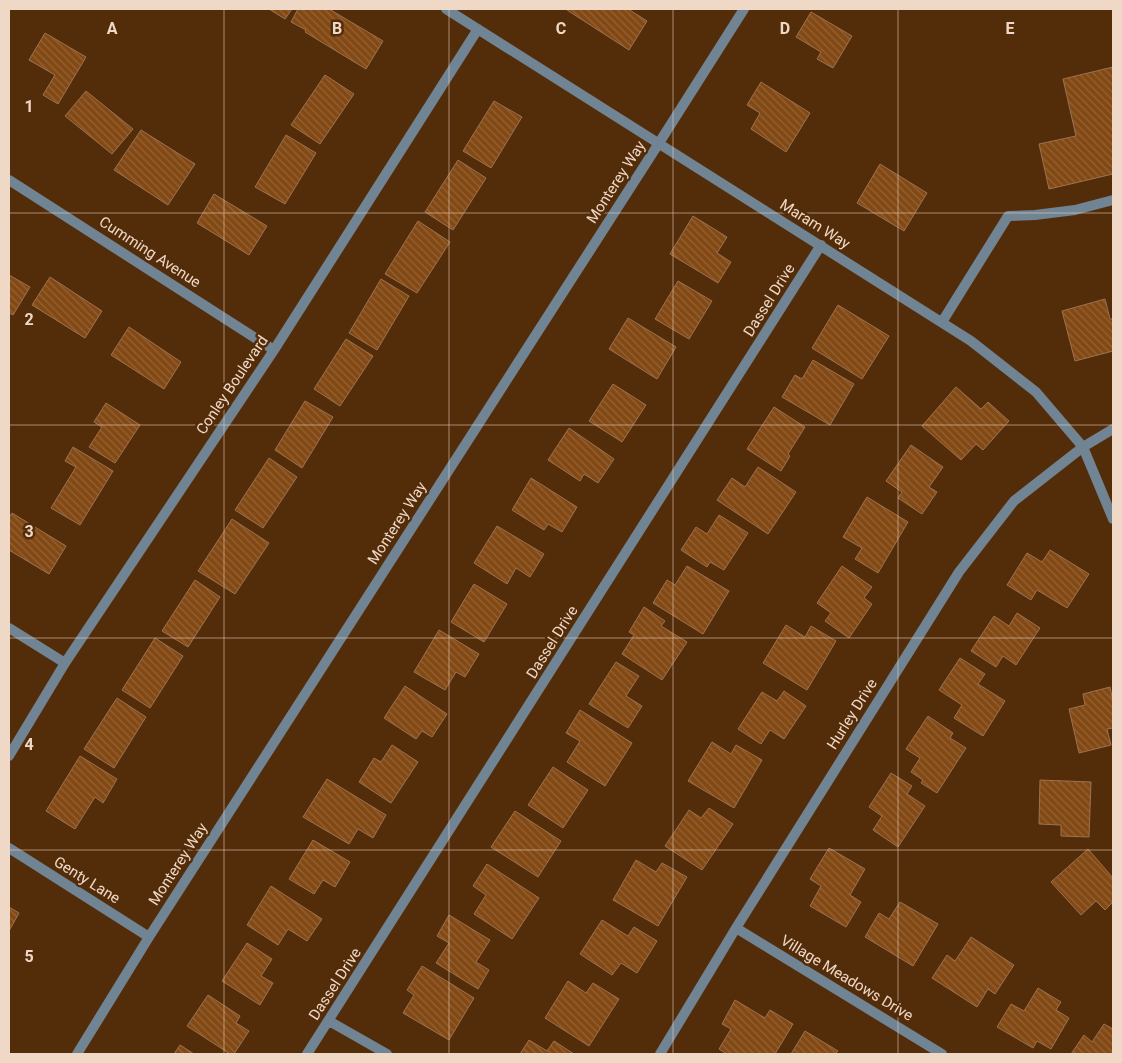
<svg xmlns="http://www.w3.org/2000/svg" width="1122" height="1063" font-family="Roboto,sans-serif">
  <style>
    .building { fill: url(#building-back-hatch); stroke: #9d7251 }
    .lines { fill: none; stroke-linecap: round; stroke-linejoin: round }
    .service { stroke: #708493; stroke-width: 10 }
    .minor { stroke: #708493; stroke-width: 10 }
    .grid { fill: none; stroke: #f0d8c6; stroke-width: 1; stroke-opacity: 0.55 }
    .labels { text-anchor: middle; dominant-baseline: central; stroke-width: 5; stroke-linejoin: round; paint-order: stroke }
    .street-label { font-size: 15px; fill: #f0d8c6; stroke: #532d0a }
    .grid-label { font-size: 16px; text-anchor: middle; font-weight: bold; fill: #f0d8c6; stroke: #532d0a; stroke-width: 5; stroke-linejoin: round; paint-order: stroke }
  </style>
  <defs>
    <pattern id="building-back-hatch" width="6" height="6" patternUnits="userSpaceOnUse" patternTransform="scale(1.25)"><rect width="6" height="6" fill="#824914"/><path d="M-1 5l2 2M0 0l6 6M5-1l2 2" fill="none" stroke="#946235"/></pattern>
  </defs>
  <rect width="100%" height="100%" fill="#532d0a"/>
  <path class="building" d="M269,9H292L285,19Z
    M298,9H329L383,41L366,69L305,32L306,30L291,22Z
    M568,9H628L647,21L629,50L567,10Z
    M811,12L852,36L833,68L817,59L821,52L796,37Z
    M45,33L86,57L58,104L43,95L55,75L29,60Z
    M1113,67V174L1049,189L1039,144L1076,136L1063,79Z
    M325,75L354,94L320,144L291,125Z
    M761,82L810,113L786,152L751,129L760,113L747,105Z
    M86,91L133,129L112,154L65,116Z
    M494,101L522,117L491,168L463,151Z
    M141,130L195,164L168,205L114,170Z
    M286,135L316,153L285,204L255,187Z
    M458,160L486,178L453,230L425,212Z
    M880,164L927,193L904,231L857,203Z
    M214,194L267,226L249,255L197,223Z
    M693,216L727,237L717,253L731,262L718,283L670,254Z
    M418,221L450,242L417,293L385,274Z
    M9,275L30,287L13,315L9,313Z
    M50,277L102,311L85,338L32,305Z
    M381,279L409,296L377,350L349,333Z
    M678,281L712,301L689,339L655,319Z
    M1105,299L1110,319H1113V351L1075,361L1062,311Z
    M838,305L889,336L862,379L812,348Z
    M628,318L676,347L657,379L609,349Z
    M129,327L181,362L164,389L111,355Z
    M346,339L373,356L340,406L314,389Z
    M813,360L854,384L830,425L782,397L795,375L802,379Z
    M613,384L646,405L622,442L589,421Z
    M956,387L981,409L988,402L1009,421L983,450L976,444L961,460L922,426Z
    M305,401L333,417L302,468L275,450Z
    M106,403L140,425L115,463L89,447L102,427L94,422Z
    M774,407L805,427L788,454L790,456L781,471L747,449Z
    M569,428L614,459L598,483L584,474L580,481L548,460Z
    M911,445L943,467L929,487L937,492L922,514L898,498L902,492L886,481Z
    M73,447L113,471L80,525L51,508L76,467L65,461Z
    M269,458L297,477L263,528L235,510Z
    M758,467L796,492L768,534L717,500L732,478L745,487Z
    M531,478L577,507L562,532L548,524L544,530L512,510Z
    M867,497L908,522L878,573L855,559L862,548L843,537Z
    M12,513L66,546L49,574L9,550V518Z
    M719,515L748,533L724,570L710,562L707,567L681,550L696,527L707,534Z
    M232,519L269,543L235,594L198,571Z
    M497,526L544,554L530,577L516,568L507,584L474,563Z
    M1050,550L1089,574L1067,608L1037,590L1031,600L1007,585L1027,553L1042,562Z
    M687,566L729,591L703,634L653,603L667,580L675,585Z
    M842,566L872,587L864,598L872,604L849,638L825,621L831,613L817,603Z
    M195,580L220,597L188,647L162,631Z
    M474,584L507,604L484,642L451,622Z
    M644,607L665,621L661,626L687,642L662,680L622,654L634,635L629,632Z
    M1017,613L1040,628L1016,665L1003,656L996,667L971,651L994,616L1009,626Z
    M786,625L805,637L811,626L836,641L807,690L763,663Z
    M439,630L479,654L465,677L456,672L445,690L414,672Z
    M155,638L183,656L150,708L122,690Z
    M960,658L985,674L978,684L1005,701L983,736L954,718L962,705L939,690Z
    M616,662L639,676L626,696L642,706L628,728L589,704Z
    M405,686L447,714L432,737L422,731L416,739L384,718Z
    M1110,687L1113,702V728L1107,729L1111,745L1079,753L1069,709L1085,705L1083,694Z
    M784,691L806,706L784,739L770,730L761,744L738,729L762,692L777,701Z
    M117,698L146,717L114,768L84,749Z
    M580,710L632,743L605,786L567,762L580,741L566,733Z
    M928,716L953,733L950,738L966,748L937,793L921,783L923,780L911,772L920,758L906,749Z
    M712,742L731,754L736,745L762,760L734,808L688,781Z
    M392,745L418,762L391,803L359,782L374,758L381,762Z
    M80,756L117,779L103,803L95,797L75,829L46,811Z
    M553,767L588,790L563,828L528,805Z
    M891,773L912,786L907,794L925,806L898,847L873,830L882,816L869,807Z
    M327,779L386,815L373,838L358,829L349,844L303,817Z
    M1040,780L1091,782L1089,837L1061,836V825L1039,824Z
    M709,808L733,824L702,870L665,846L689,810L701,818Z
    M515,811L561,841L538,877L491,847Z
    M313,840L350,862L335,887L323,880L314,894L289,879Z
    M829,848L865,869L850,895L861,902L846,927L810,906L821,886L810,879Z
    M1088,849L1113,878V902L1105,910L1096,901L1081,915L1051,882Z
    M636,860L656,872L662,863L687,877L658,926L613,900Z
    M487,864L539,898L512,939L474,914L486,895L473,886Z
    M271,886L322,919L307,941L288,929L278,945L247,925Z
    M900,902L938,924L913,966L865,937L879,913L889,919Z
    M9,907L19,913L9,931Z
    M449,915L490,940L476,962L489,970L478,989L436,963L449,943L437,936Z
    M602,920L628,936L634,927L657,941L637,973L621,963L612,975L580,954Z
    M971,937L1014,965L995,994L988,989L977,1007L932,978L947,955L955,961Z
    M247,943L272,959L261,976L273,983L260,1005L222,981Z
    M422,966L474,998L449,1040L403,1013L414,995L407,990Z
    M568,981L586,993L593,983L619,999L589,1046L545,1018Z
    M1038,988L1061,1002L1056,1010L1069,1018L1051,1049L1037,1041L1033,1048L997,1027L1011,1004L1024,1011Z
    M208,995L240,1016L236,1023L249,1031L234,1054H230L187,1026Z
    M735,1000L765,1018L770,1010L793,1024L775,1054H727L719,1049L731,1029L722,1024Z
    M1104,1024L1113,1029V1054H1071L1084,1035L1092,1042Z
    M805,1031L838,1051L835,1054H791Z
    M529,1040L547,1051L554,1041L574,1054H520Z
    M180,1045L194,1054H174Z"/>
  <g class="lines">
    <path class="service" d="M942,322L1008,216L1035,215L1075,210L1113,200"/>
    <path class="minor" d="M446,9L971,341L1036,392L1083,447L1113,519
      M9,180L274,350
      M9,628L65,663
      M9,756L65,663L274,350L478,29
      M9,848L149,937
      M736,928L942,1054
      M329,1021L387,1054
      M77,1054L149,937L659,143L744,9
      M307,1054L821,245
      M660,1054L736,928L959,572L1014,501L1083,447L1113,429"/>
  </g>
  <path class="grid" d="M224,9V1054M449,9V1054M673,9V1054M898,9V1054M9,213H1113M9,425H1113M9,638H1113M9,850H1113"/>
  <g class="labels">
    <g class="street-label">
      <text transform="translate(616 182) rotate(-57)">Monterey Way</text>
      <text transform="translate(815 224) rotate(32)">Maram Way</text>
      <text transform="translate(150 252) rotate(33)">Cumming Avenue</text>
      <text transform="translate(769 300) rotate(-58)">Dassel Drive</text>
      <text transform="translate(232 385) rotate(-56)">Conley Boulevard</text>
      <text transform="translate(397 523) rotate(-57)">Monterey Way</text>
      <text transform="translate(552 642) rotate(-58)">Dassel Drive</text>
      <text transform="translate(852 714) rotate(-58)">Hurley Drive</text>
      <text transform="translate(178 864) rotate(-57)">Monterey Way</text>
      <text transform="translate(87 880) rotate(32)">Genty Lane</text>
      <text transform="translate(847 978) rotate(31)">Village Meadows Drive</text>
      <text transform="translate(335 984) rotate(-57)">Dassel Drive</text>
    </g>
  </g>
  <g class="grid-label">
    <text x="112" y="34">A</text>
    <text x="337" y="34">B</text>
    <text x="561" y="34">C</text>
    <text x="785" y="34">D</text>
    <text x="1010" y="34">E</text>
    <text x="29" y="112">1</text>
    <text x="29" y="325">2</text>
    <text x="29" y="537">3</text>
    <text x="29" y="750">4</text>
    <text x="29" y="962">5</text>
  </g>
  <rect width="1122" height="1063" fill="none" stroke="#f0d8c6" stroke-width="20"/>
</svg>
